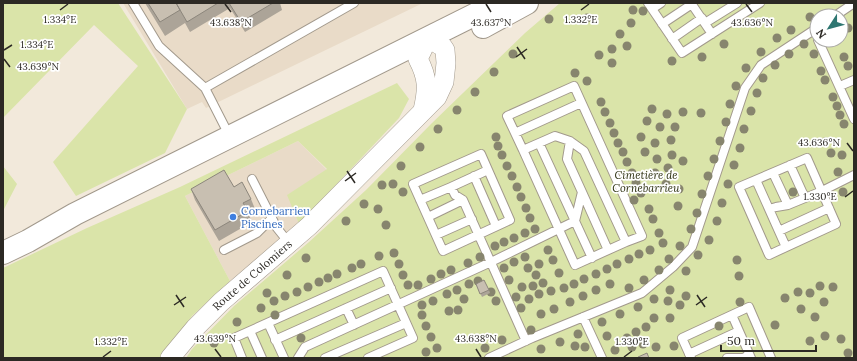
<svg xmlns="http://www.w3.org/2000/svg" width="857" height="361" font-family="Lora,serif">
  <style>
    .built { fill: #e9dbc8 }
    .green { fill: #dae4a9; fill-rule: evenodd }
    .lines { fill: none; stroke-linecap: round; stroke-linejoin: round }
    .service-casing { stroke: #a2998c; stroke-width: 10 }
    .tertiary-casing { stroke: #a2998c; stroke-width: 20 }
    .secondary-casing { stroke: #a2998c; stroke-width: 24 }
    .service { stroke: #fff; stroke-width: 8 }
    .tertiary { stroke: #fff; stroke-width: 19 }
    .secondary { stroke: #fff; stroke-width: 22 }
    .tree { fill: #87856e }
    .wall { fill: #aca498 }
    .building { fill: #c8bfb1; stroke: #8c867c }
    .ticks { fill: none; stroke: #2c2924; stroke-width: 1.5 }
    .shop-dot { fill: #3f7fe0; stroke: #fff; stroke-width: 1.5 }
    .labels { text-anchor: middle; dominant-baseline: central; stroke-width: 3.5; stroke-linejoin: round; paint-order: stroke }
    .park-label { font-size: 11px; font-style: italic; fill: #303414; stroke: #fff }
    .shop-label { font-size: 11px; fill: #366cbe; stroke: #fff; text-anchor: start }
    .street-label { font-size: 11px; fill: #2c2924; stroke: #fff }
    .ticks-label { font-size: 10px; text-anchor: middle; fill: #2c2924; stroke: #fff; stroke-width: 3.5; stroke-linejoin: round; paint-order: stroke }
  </style>
  <rect width="100%" height="100%" fill="#f2e9db"/>
  <path class="built" d="M123,3H423L206,108L202,102L187,109Z
    M298,141L327,170L288,195L299,224L230,281L185,196Z"/>
  <path class="green" d="M3,3H118L187,109L165,153L76,196L53,162L138,66L94,25L3,118Z
    M560,3H854V358H186L192,349L234,306L309,242L366,190L432,123L525,33ZM817,16H841V40H817Z
    M397,83L409,99L399,118L299,224L287,195L327,169L298,141L185,196L230,281L192,316L162,358H3V268L87,228L180,187Z
    M3,166L17,184L3,211Z"/>
  <g class="lines">
    <defs>
      <path id="service" d="M133,3L159,46L205,88L354,3
        M648,3L682,53L760,3
        M691,3L712,34
        M652,9L661,3
        M835,16L854,3
        M705,23L737,3
        M662,24L692,4
        M672,39L702,18
        M818,40L854,119
        M840,86L854,80
        M205,88L229,135
        M515,133L581,103
        M555,136L570,141L584,151L626,242L575,265L523,150Z
        M539,143L592,258
        M523,150L507,116L574,86L642,236L626,242
        M481,154L510,220L443,251L413,184Z
        M807,158L836,224L769,255L739,187Z
        M790,165L805,198
        M773,173L788,205
        M474,176L496,226
        M252,179L277,228L289,243
        M756,180L786,247
        M451,187L488,170
        M582,192L608,250
        M420,200L451,187L455,195L463,200L526,341
        M769,209L776,207L788,205L822,191L854,175
        M428,217L463,200
        M779,231L829,208
        M436,235L472,219
        M224,250L257,233L272,218
        M346,308L354,325
        M583,317L602,358
        M268,323L284,358
        M250,331L262,358
        M739,331L751,358
        M275,340L391,288
        M689,354L739,331L732,315
        M242,358L234,338L383,271L413,338L368,358
        M298,358L305,347L491,262L575,221L582,192L567,159L570,141
        M325,358L406,323
        M489,358L532,338L642,293L673,267L692,247L745,88L761,65L817,28
        M691,358L682,338L749,307L771,358
        M727,358H743L749,355"/>
      <g id="tertiary">
        <path id="s1" d="M170,358L195,328L221,302L309,226L437,97L444,82L446,63L445,50L443,47L428,38L418,59C428,78 428,89 423,110"/>
      </g>
      <path id="secondary" d="M483,27L527,3
        M3,253L28,241L75,214L498,3"/>
    </defs>
    <use href="#service" class="service-casing"/>
    <use href="#tertiary" class="tertiary-casing"/>
    <use href="#secondary" class="secondary-casing"/>
    <use href="#service" class="service"/>
    <use href="#tertiary" class="tertiary"/>
    <use href="#secondary" class="secondary"/>
  </g>
  <g class="tree">
    <circle cx="633" cy="10" r="4.5"/>
    <circle cx="643" cy="11" r="4.5"/>
    <circle cx="810" cy="17" r="4.5"/>
    <circle cx="587" cy="18" r="4.5"/>
    <circle cx="549" cy="19" r="4.5"/>
    <circle cx="631" cy="23" r="4.5"/>
    <circle cx="848" cy="28" r="4.5"/>
    <circle cx="791" cy="30" r="4.5"/>
    <circle cx="620" cy="34" r="4.5"/>
    <circle cx="777" cy="38" r="4.5"/>
    <circle cx="724" cy="44" r="4.5"/>
    <circle cx="804" cy="44" r="4.5"/>
    <circle cx="627" cy="46" r="4.5"/>
    <circle cx="612" cy="49" r="4.5"/>
    <circle cx="761" cy="52" r="4.5"/>
    <circle cx="513" cy="54" r="4.5"/>
    <circle cx="789" cy="54" r="4.5"/>
    <circle cx="814" cy="54" r="4.5"/>
    <circle cx="599" cy="55" r="4.5"/>
    <circle cx="702" cy="57" r="4.5"/>
    <circle cx="844" cy="57" r="4.5"/>
    <circle cx="672" cy="61" r="4.5"/>
    <circle cx="612" cy="63" r="4.5"/>
    <circle cx="775" cy="65" r="4.5"/>
    <circle cx="848" cy="66" r="4.5"/>
    <circle cx="746" cy="68" r="4.5"/>
    <circle cx="821" cy="71" r="4.5"/>
    <circle cx="494" cy="72" r="4.5"/>
    <circle cx="575" cy="73" r="4.5"/>
    <circle cx="763" cy="78" r="4.5"/>
    <circle cx="825" cy="80" r="4.5"/>
    <circle cx="587" cy="81" r="4.5"/>
    <circle cx="736" cy="86" r="4.5"/>
    <circle cx="475" cy="92" r="4.5"/>
    <circle cx="757" cy="93" r="4.5"/>
    <circle cx="833" cy="97" r="4.5"/>
    <circle cx="601" cy="102" r="4.5"/>
    <circle cx="730" cy="104" r="4.5"/>
    <circle cx="837" cy="106" r="4.5"/>
    <circle cx="652" cy="109" r="4.5"/>
    <circle cx="457" cy="110" r="4.5"/>
    <circle cx="751" cy="111" r="4.5"/>
    <circle cx="605" cy="112" r="4.5"/>
    <circle cx="683" cy="112" r="4.5"/>
    <circle cx="701" cy="113" r="4.5"/>
    <circle cx="667" cy="114" r="4.5"/>
    <circle cx="840" cy="115" r="4.5"/>
    <circle cx="647" cy="121" r="4.5"/>
    <circle cx="726" cy="122" r="4.5"/>
    <circle cx="610" cy="123" r="4.5"/>
    <circle cx="844" cy="124" r="4.5"/>
    <circle cx="660" cy="127" r="4.5"/>
    <circle cx="675" cy="127" r="4.5"/>
    <circle cx="438" cy="129" r="4.5"/>
    <circle cx="744" cy="129" r="4.5"/>
    <circle cx="614" cy="133" r="4.5"/>
    <circle cx="496" cy="137" r="4.5"/>
    <circle cx="641" cy="137" r="4.5"/>
    <circle cx="671" cy="140" r="4.5"/>
    <circle cx="720" cy="141" r="4.5"/>
    <circle cx="825" cy="142" r="4.5"/>
    <circle cx="618" cy="143" r="4.5"/>
    <circle cx="655" cy="143" r="4.5"/>
    <circle cx="498" cy="146" r="4.5"/>
    <circle cx="420" cy="147" r="4.5"/>
    <circle cx="740" cy="148" r="4.5"/>
    <circle cx="623" cy="152" r="4.5"/>
    <circle cx="645" cy="152" r="4.5"/>
    <circle cx="831" cy="153" r="4.5"/>
    <circle cx="502" cy="155" r="4.5"/>
    <circle cx="672" cy="155" r="4.5"/>
    <circle cx="842" cy="155" r="4.5"/>
    <circle cx="657" cy="159" r="4.5"/>
    <circle cx="714" cy="159" r="4.5"/>
    <circle cx="683" cy="161" r="4.5"/>
    <circle cx="627" cy="162" r="4.5"/>
    <circle cx="734" cy="165" r="4.5"/>
    <circle cx="401" cy="166" r="4.5"/>
    <circle cx="507" cy="166" r="4.5"/>
    <circle cx="668" cy="168" r="4.5"/>
    <circle cx="838" cy="172" r="4.5"/>
    <circle cx="632" cy="173" r="4.5"/>
    <circle cx="655" cy="173" r="4.5"/>
    <circle cx="512" cy="176" r="4.5"/>
    <circle cx="708" cy="176" r="4.5"/>
    <circle cx="636" cy="183" r="4.5"/>
    <circle cx="393" cy="184" r="4.5"/>
    <circle cx="666" cy="184" r="4.5"/>
    <circle cx="728" cy="184" r="4.5"/>
    <circle cx="382" cy="185" r="4.5"/>
    <circle cx="517" cy="187" r="4.5"/>
    <circle cx="679" cy="189" r="4.5"/>
    <circle cx="403" cy="192" r="4.5"/>
    <circle cx="793" cy="192" r="4.5"/>
    <circle cx="843" cy="192" r="4.5"/>
    <circle cx="641" cy="193" r="4.5"/>
    <circle cx="702" cy="194" r="4.5"/>
    <circle cx="521" cy="197" r="4.5"/>
    <circle cx="634" cy="200" r="4.5"/>
    <circle cx="722" cy="203" r="4.5"/>
    <circle cx="364" cy="204" r="4.5"/>
    <circle cx="678" cy="206" r="4.5"/>
    <circle cx="526" cy="208" r="4.5"/>
    <circle cx="378" cy="209" r="4.5"/>
    <circle cx="649" cy="209" r="4.5"/>
    <circle cx="697" cy="213" r="4.5"/>
    <circle cx="530" cy="218" r="4.5"/>
    <circle cx="653" cy="219" r="4.5"/>
    <circle cx="346" cy="221" r="4.5"/>
    <circle cx="717" cy="221" r="4.5"/>
    <circle cx="386" cy="225" r="4.5"/>
    <circle cx="535" cy="229" r="4.5"/>
    <circle cx="691" cy="229" r="4.5"/>
    <circle cx="525" cy="233" r="4.5"/>
    <circle cx="659" cy="233" r="4.5"/>
    <circle cx="514" cy="238" r="4.5"/>
    <circle cx="709" cy="240" r="4.5"/>
    <circle cx="504" cy="242" r="4.5"/>
    <circle cx="663" cy="243" r="4.5"/>
    <circle cx="495" cy="246" r="4.5"/>
    <circle cx="680" cy="246" r="4.5"/>
    <circle cx="548" cy="250" r="4.5"/>
    <circle cx="650" cy="250" r="4.5"/>
    <circle cx="394" cy="253" r="4.5"/>
    <circle cx="639" cy="254" r="4.5"/>
    <circle cx="698" cy="255" r="4.5"/>
    <circle cx="379" cy="256" r="4.5"/>
    <circle cx="480" cy="257" r="4.5"/>
    <circle cx="525" cy="257" r="4.5"/>
    <circle cx="306" cy="258" r="4.5"/>
    <circle cx="629" cy="259" r="4.5"/>
    <circle cx="669" cy="259" r="4.5"/>
    <circle cx="553" cy="260" r="4.5"/>
    <circle cx="737" cy="260" r="4.5"/>
    <circle cx="514" cy="262" r="4.5"/>
    <circle cx="468" cy="263" r="4.5"/>
    <circle cx="361" cy="264" r="4.5"/>
    <circle cx="399" cy="264" r="4.5"/>
    <circle cx="539" cy="264" r="4.5"/>
    <circle cx="617" cy="264" r="4.5"/>
    <circle cx="352" cy="268" r="4.5"/>
    <circle cx="504" cy="268" r="4.5"/>
    <circle cx="528" cy="268" r="4.5"/>
    <circle cx="607" cy="269" r="4.5"/>
    <circle cx="451" cy="270" r="4.5"/>
    <circle cx="659" cy="270" r="4.5"/>
    <circle cx="686" cy="271" r="4.5"/>
    <circle cx="559" cy="273" r="4.5"/>
    <circle cx="337" cy="274" r="4.5"/>
    <circle cx="441" cy="274" r="4.5"/>
    <circle cx="596" cy="274" r="4.5"/>
    <circle cx="287" cy="275" r="4.5"/>
    <circle cx="403" cy="275" r="4.5"/>
    <circle cx="536" cy="275" r="4.5"/>
    <circle cx="739" cy="276" r="4.5"/>
    <circle cx="328" cy="278" r="4.5"/>
    <circle cx="431" cy="279" r="4.5"/>
    <circle cx="584" cy="279" r="4.5"/>
    <circle cx="509" cy="280" r="4.5"/>
    <circle cx="644" cy="280" r="4.5"/>
    <circle cx="478" cy="281" r="4.5"/>
    <circle cx="319" cy="282" r="4.5"/>
    <circle cx="543" cy="283" r="4.5"/>
    <circle cx="469" cy="284" r="4.5"/>
    <circle cx="574" cy="284" r="4.5"/>
    <circle cx="610" cy="284" r="4.5"/>
    <circle cx="408" cy="285" r="4.5"/>
    <circle cx="418" cy="285" r="4.5"/>
    <circle cx="533" cy="286" r="4.5"/>
    <circle cx="820" cy="286" r="4.5"/>
    <circle cx="308" cy="287" r="4.5"/>
    <circle cx="522" cy="287" r="4.5"/>
    <circle cx="833" cy="287" r="4.5"/>
    <circle cx="564" cy="288" r="4.5"/>
    <circle cx="629" cy="288" r="4.5"/>
    <circle cx="457" cy="290" r="4.5"/>
    <circle cx="596" cy="290" r="4.5"/>
    <circle cx="670" cy="290" r="4.5"/>
    <circle cx="551" cy="291" r="4.5"/>
    <circle cx="297" cy="292" r="4.5"/>
    <circle cx="491" cy="292" r="4.5"/>
    <circle cx="798" cy="292" r="4.5"/>
    <circle cx="267" cy="293" r="4.5"/>
    <circle cx="810" cy="293" r="4.5"/>
    <circle cx="447" cy="294" r="4.5"/>
    <circle cx="539" cy="294" r="4.5"/>
    <circle cx="285" cy="296" r="4.5"/>
    <circle cx="583" cy="296" r="4.5"/>
    <circle cx="686" cy="296" r="4.5"/>
    <circle cx="516" cy="297" r="4.5"/>
    <circle cx="785" cy="298" r="4.5"/>
    <circle cx="464" cy="299" r="4.5"/>
    <circle cx="529" cy="299" r="4.5"/>
    <circle cx="654" cy="299" r="4.5"/>
    <circle cx="274" cy="301" r="4.5"/>
    <circle cx="433" cy="301" r="4.5"/>
    <circle cx="496" cy="301" r="4.5"/>
    <circle cx="668" cy="301" r="4.5"/>
    <circle cx="570" cy="302" r="4.5"/>
    <circle cx="740" cy="302" r="4.5"/>
    <circle cx="824" cy="302" r="4.5"/>
    <circle cx="422" cy="305" r="4.5"/>
    <circle cx="680" cy="305" r="4.5"/>
    <circle cx="638" cy="307" r="4.5"/>
    <circle cx="261" cy="308" r="4.5"/>
    <circle cx="521" cy="308" r="4.5"/>
    <circle cx="554" cy="309" r="4.5"/>
    <circle cx="801" cy="309" r="4.5"/>
    <circle cx="458" cy="310" r="4.5"/>
    <circle cx="449" cy="311" r="4.5"/>
    <circle cx="541" cy="314" r="4.5"/>
    <circle cx="620" cy="314" r="4.5"/>
    <circle cx="275" cy="315" r="4.5"/>
    <circle cx="422" cy="315" r="4.5"/>
    <circle cx="815" cy="317" r="4.5"/>
    <circle cx="654" cy="318" r="4.5"/>
    <circle cx="670" cy="318" r="4.5"/>
    <circle cx="237" cy="322" r="4.5"/>
    <circle cx="602" cy="322" r="4.5"/>
    <circle cx="775" cy="325" r="4.5"/>
    <circle cx="426" cy="326" r="4.5"/>
    <circle cx="719" cy="326" r="4.5"/>
    <circle cx="646" cy="327" r="4.5"/>
    <circle cx="531" cy="330" r="4.5"/>
    <circle cx="636" cy="332" r="4.5"/>
    <circle cx="578" cy="334" r="4.5"/>
    <circle cx="607" cy="336" r="4.5"/>
    <circle cx="825" cy="336" r="4.5"/>
    <circle cx="431" cy="337" r="4.5"/>
    <circle cx="301" cy="338" r="4.5"/>
    <circle cx="627" cy="338" r="4.5"/>
    <circle cx="841" cy="339" r="4.5"/>
    <circle cx="502" cy="340" r="4.5"/>
    <circle cx="810" cy="341" r="4.5"/>
    <circle cx="560" cy="342" r="4.5"/>
    <circle cx="214" cy="343" r="4.5"/>
    <circle cx="643" cy="344" r="4.5"/>
    <circle cx="575" cy="346" r="4.5"/>
    <circle cx="674" cy="346" r="4.5"/>
    <circle cx="585" cy="347" r="4.5"/>
    <circle cx="632" cy="347" r="4.5"/>
    <circle cx="656" cy="347" r="4.5"/>
    <circle cx="437" cy="348" r="4.5"/>
    <circle cx="485" cy="348" r="4.5"/>
    <circle cx="541" cy="349" r="4.5"/>
    <circle cx="615" cy="350" r="4.5"/>
    <circle cx="426" cy="352" r="4.5"/>
    <circle cx="848" cy="353" r="4.5"/>
  </g>
  <path class="wall" d="M145,3H280L282,10L245,32L230,8L190,32L185,23L165,36Z
    M191,189L251,199L255,209L248,213L252,222L219,241L195,200Z
    M476,284L489,290L490,293L482,297Z"/>
  <path class="building" d="M148,3H176L180,10L160,22Z
    M176,3H218L187,22Z
    M229,3H273L241,22Z
    M224,170L234,187L242,182L251,199L243,203L248,211L215,230L191,189Z
    M484,280L489,290L480,294L476,284Z
    M647,353L649,358H639L638,357Z"/>
  <path class="ticks" d="M225,4L231,12M486,4L491,12M746,4L752,12M60,10L68,4M581,10L589,4M517,47L525,59M4,50L12,45M516,57L527,49M4,59L10,67M847,143L853,151M347,171L355,183M345,181L356,173M845,197L853,191M176,295L184,307M697,295L705,307M174,305L186,297M696,305L707,297M215,349L221,357M476,349L481,357M103,357L111,351M624,357L632,351"/>
  <circle class="shop-dot" cx="233" cy="217" r="4"/>
  <g class="labels">
    <g class="park-label">
      <text x="646" y="175">Cimetière de<tspan x="646" dy="13">Cornebarrieu</tspan></text>
    </g>
    <g class="shop-label">
      <text x="241" y="211">Cornebarrieu<tspan x="241" dy="13">Piscines</tspan></text>
    </g>
    <g class="street-label">
      <text stroke="none"><textPath href="#s1" startOffset="117">Route de Colomiers</textPath></text>
    </g>
  </g>
  <g class="ticks-label">
    <text x="60" y="23">1.334°E</text>
    <text x="581" y="23">1.332°E</text>
    <text x="231" y="26">43.638°N</text>
    <text x="491" y="26">43.637°N</text>
    <text x="752" y="26">43.636°N</text>
    <text x="37" y="48">1.334°E</text>
    <text x="38" y="70">43.639°N</text>
    <text x="819" y="146">43.636°N</text>
    <text x="820" y="200">1.330°E</text>
    <text x="215" y="342">43.639°N</text>
    <text x="476" y="342">43.638°N</text>
    <text x="111" y="345">1.332°E</text>
    <text x="632" y="345">1.330°E</text>
  </g>
  <rect width="857" height="361" fill="none" stroke="#2c2924" stroke-width="8"/>
  <g transform="translate(829 28) rotate(234)"><circle r="19" fill="#ffffff" stroke="#aba9a7"/>
  <path d="M0-3L7 15L0 10L-7 15Z" fill="#2e7671"/>
  <text y="-6" font-size="11" font-weight="bold" text-anchor="middle" fill="#2c2924">N</text>
  </g>
  <path d="M721 345v6h95v-6" fill="none" stroke="#2c2924" stroke-width="2"/>
  <text x="727" y="345" font-size="12" fill="#2c2924" stroke="#ffffff" stroke-width="3" paint-order="stroke">50 m</text>
</svg>
